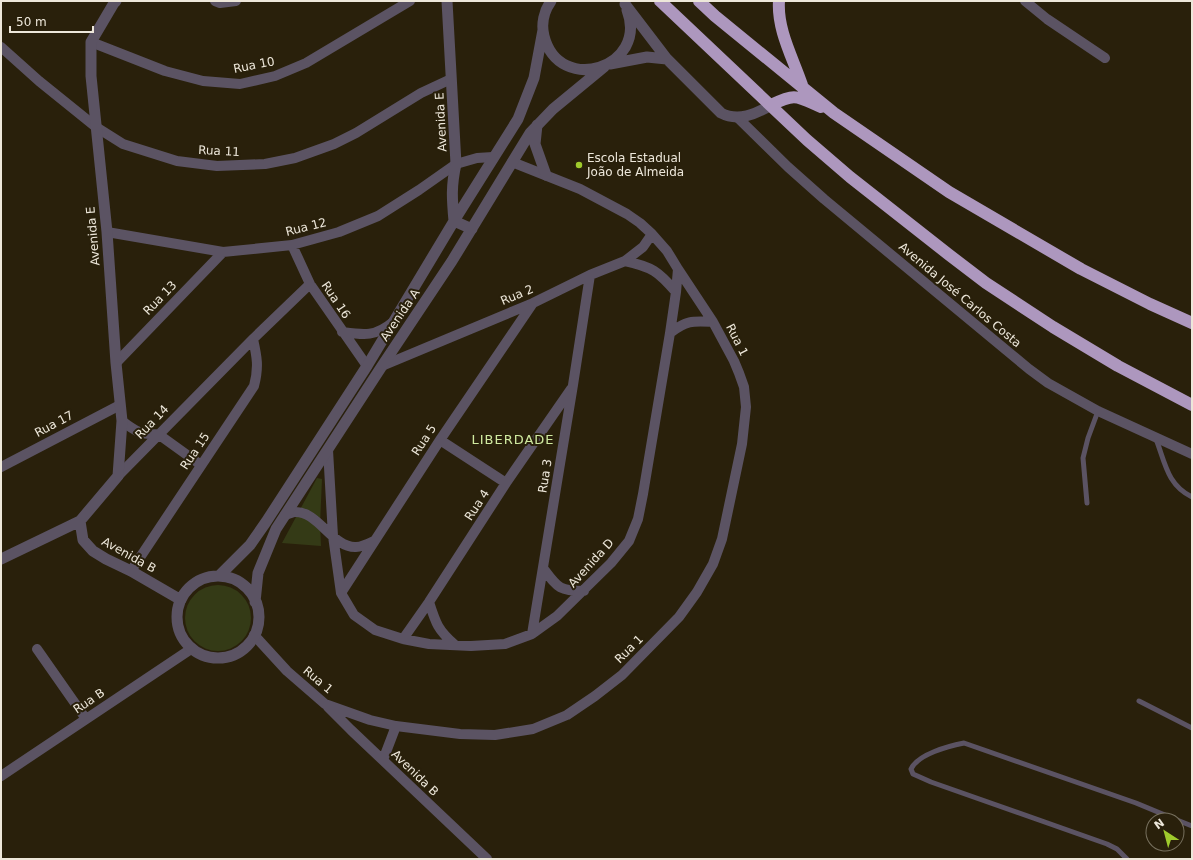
<svg xmlns="http://www.w3.org/2000/svg" width="1193" height="860" font-family="'DejaVu Sans',sans-serif">
  <style>
    .park { fill: #343a16 }
    .lines { fill: none; stroke-linecap: round; stroke-linejoin: round }
    .service { stroke: #5b5363; stroke-width: 5 }
    .minor { stroke: #5b5363; stroke-width: 10 }
    .tertiary { stroke: #5b5363; stroke-width: 11 }
    .motorway { stroke: #ad97be; stroke-width: 12 }
    .poi-dot { fill: #9fca2c; stroke: #29200b; stroke-width: 1.5 }
    .labels { text-anchor: middle; dominant-baseline: central; stroke-width: 4; stroke-linejoin: round; paint-order: stroke }
    .street-label { font-size: 12px; fill: #ede7da; stroke: #29200b }
    .poi-label { font-size: 12px; fill: #ede7da; stroke: #29200b; text-anchor: start }
    .neighbourhood-label { font-size: 13px; letter-spacing: 1px; fill: #d0eaa0; stroke: #29200b }
  </style>
  <rect width="100%" height="100%" fill="#29200b"/>
  <path class="park" d="M317,478L322,479L320,525L321,546L282,543Z
    M185 618a33 33 0 1 1 66 0a33 33 0 1 1-66 0Z"/>
  <g class="lines">
    <path class="service" d="M1156,439C1165,462 1167,485 1192,497
      M1087,503L1083,458L1088,438L1098,411
      M1139,701L1192,728
      M1177,820L1192,826
      M1127,859L1117,849L1107,844L931,782L913,774L911,769C918,754 949,746 964,743L1136,803L1177,820"/>
    <path class="minor" d="M215,1L220,3L236,1
      M1025,1L1047,19L1105,58
      M91,42L165,71L203,81L240,84L275,76L306,63L410,1
      M1,47L39,81L96,127L123,144L177,161L217,166L265,164L295,158L334,144L356,133L421,93L451,79
      M737,117L788,167L824,199L1029,369L1048,383L1098,411L1192,454
      M107,232L223,252L292,245L339,232L378,216L419,190L456,164L477,158L493,157
      M292,245L310,284L367,366
      M625,261C652,267 658,271 676,292
      M342,332C364,335 375,337 393,322
      M670,333C687,320 693,321 713,322
      M116,363L223,252
      M382,366L533,303L590,275L625,261L643,247L652,234
      M122,421C135,431 141,435 158,434L201,465
      M440,440L506,483
      M328,450L333,536L341,593L354,615L375,630L403,639L429,644L471,646L505,644L532,634L557,616L611,563L629,541L638,519L643,494L670,333L676,292L678,269L667,251L652,234L640,223L627,214L580,189L512,162
      M1,467L120,405
      M118,476L253,339L310,284
      M285,515C288,514 291,513 294,512C318,510 332,548 356,547C362,547 368,544 374,541
      M543,568C558,588 559,591 584,591
      M131,571L254,386C259,367 257,357 253,339
      M341,593L440,440L533,303
      M429,602C436,624 438,630 455,645
      M532,634L573,385L590,275
      M254,635L287,671L325,704L370,720L396,726L460,734L495,735L533,729L567,715L595,696L622,675L679,617L697,592L713,564L722,539L742,444L746,407L744,387L739,373L734,361L713,322L678,269
      M403,639L429,602L506,483L571,389
      M37,649L86,719
      M328,707L351,730L487,859
      M383,760L396,726
      M1,776L191,649"/>
    <path class="tertiary" d="M447,1L456,164C451,186 452,199 454,221L472,229
      M551,1C544,11 541,24 544,36C559,96 649,68 627,10
      M625,4L667,59L721,113C738,122 756,114 771,105
      M610,64L647,57L667,59
      M537,125L535,144L546,175
      M80,521L83,540L93,551L106,559L131,571L181,600
      M1,559L80,521L118,476L122,421L116,363L107,232L91,76V42L114,3L116,1
      M219,576L250,545L266,522L367,366L454,221L518,119L534,78L543,30
      M177 617a41 41 0 1 1 82 0a41 41 0 1 1-82 0Z
      M255,602L258,573L276,529L382,366L452,261L530,133L553,109L604,67"/>
    <path class="motorway" d="M660,1L807,140L850,177L948,254L986,283L1053,327L1118,366L1192,405
      M699,1L715,16L834,113L949,192L1081,269L1150,304L1192,323
      M779,1C777,30 793,58 802,85
      M771,105C796,93 796,96 821,107"/>
  </g>
  <circle class="poi-dot" cx="579" cy="165" r="4"/>
  <g class="labels">
    <g class="street-label">
      <text transform="translate(254 65) rotate(-11)">Rua 10</text>
      <text transform="translate(441 122) rotate(-93)">Avenida E</text>
      <text transform="translate(219 151) rotate(3)">Rua 11</text>
      <text transform="translate(306 227) rotate(-14)">Rua 12</text>
      <text transform="translate(93 236) rotate(-95)">Avenida E</text>
      <text transform="translate(517 295) rotate(-23)">Rua 2</text>
      <text transform="translate(960 295) rotate(40)">Avenida José Carlos Costa</text>
      <text transform="translate(160 298) rotate(-46)">Rua 13</text>
      <text transform="translate(336 300) rotate(56)">Rua 16</text>
      <text transform="translate(400 315) rotate(-56)">Avenida A</text>
      <text transform="translate(737 340) rotate(63)">Rua 1</text>
      <text transform="translate(152 422) rotate(-46)">Rua 14</text>
      <text transform="translate(54 424) rotate(-28)">Rua 17</text>
      <text transform="translate(424 440) rotate(-57)">Rua 5</text>
      <text transform="translate(195 451) rotate(-56)">Rua 15</text>
      <text transform="translate(545 476) rotate(-81)">Rua 3</text>
      <text transform="translate(477 505) rotate(-57)">Rua 4</text>
      <text transform="translate(129 555) rotate(29)">Avenida B</text>
      <text transform="translate(591 563) rotate(-48)">Avenida D</text>
      <text transform="translate(629 649) rotate(-45)">Rua 1</text>
      <text transform="translate(318 680) rotate(40)">Rua 1</text>
      <text transform="translate(89 701) rotate(-34)">Rua B</text>
      <text transform="translate(415 773) rotate(44)">Avenida B</text>
    </g>
    <g class="poi-label">
      <text x="587" y="158">Escola Estadual<tspan x="587" dy="14">João de Almeida</tspan></text>
    </g>
    <g class="neighbourhood-label">
      <text x="513" y="439">LIBERDADE</text>
    </g>
  </g>
  <rect width="1193" height="860" fill="none" stroke="#ede7da" stroke-width="4"/>
  <g transform="translate(1165 832) rotate(324)"><circle r="19" fill="#29200b" stroke="#77705e"/>
  <path d="M0-3L7 15L0 10L-7 15Z" fill="#9fca2c"/>
  <text y="-6" font-size="11" font-weight="bold" text-anchor="middle" fill="#ede7da">N</text>
  </g>
  <path d="M10 26v6h83v-6" fill="none" stroke="#ede7da" stroke-width="2"/>
  <text x="16" y="26" font-size="12" fill="#ede7da" stroke="#29200b" stroke-width="3" paint-order="stroke">50 m</text>
</svg>
